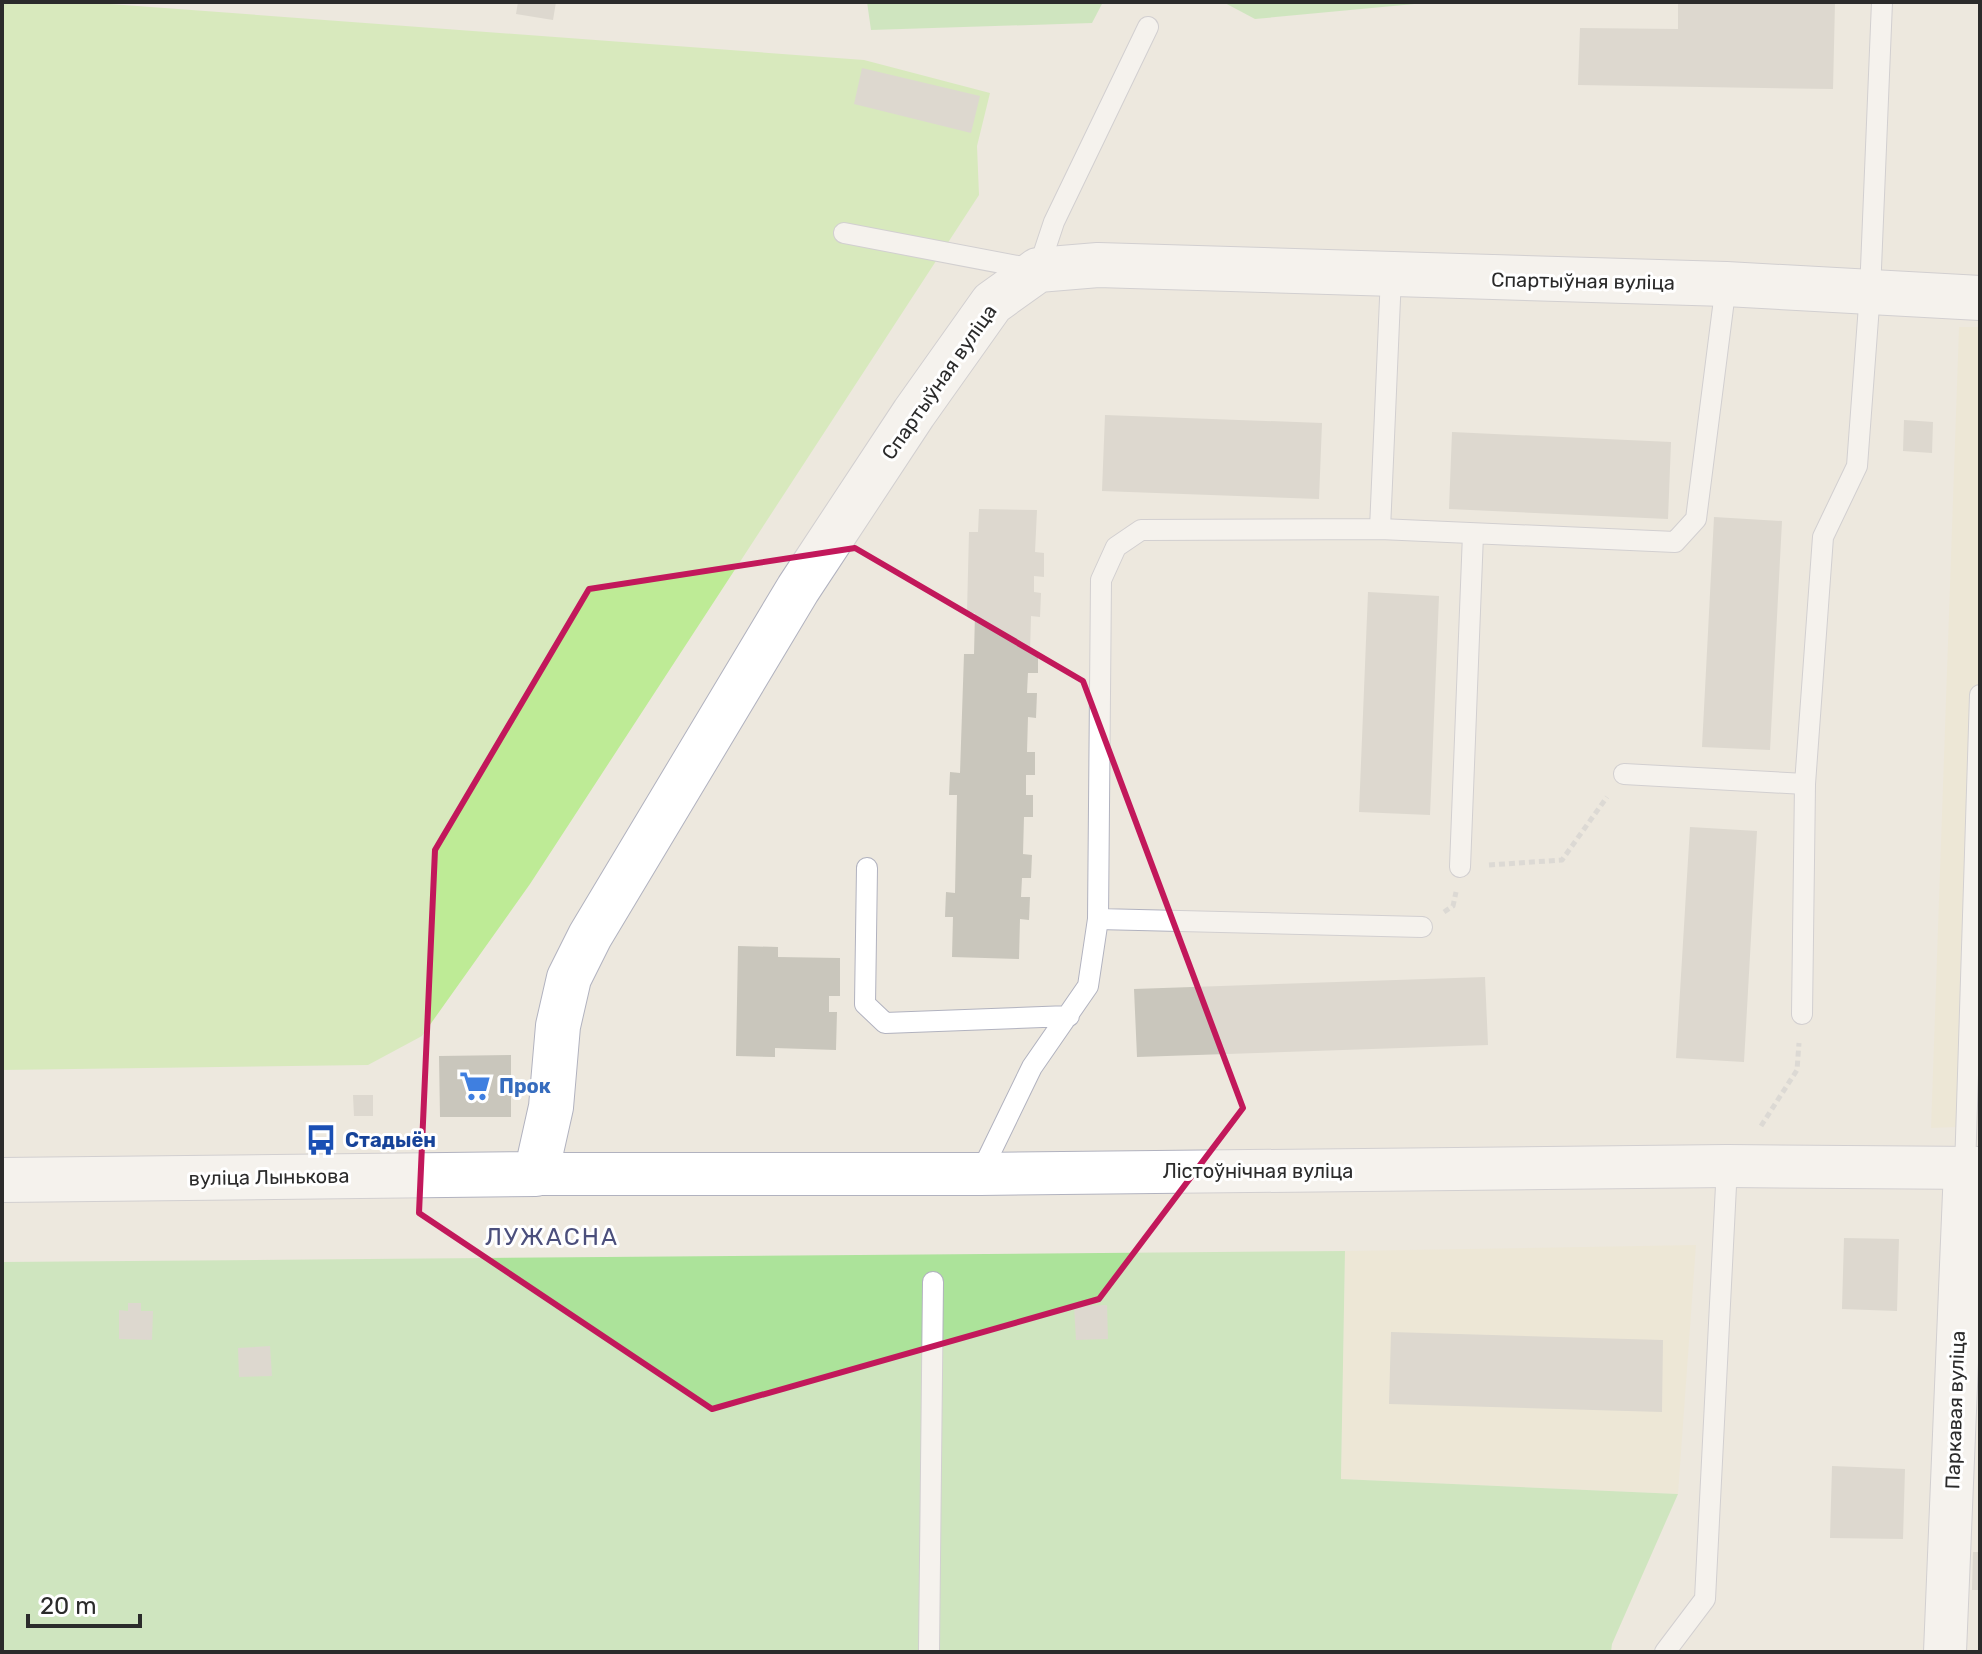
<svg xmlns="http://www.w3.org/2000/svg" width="1982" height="1654" font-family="Rubik,sans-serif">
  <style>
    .education { fill: #eee7cd }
    .green { fill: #ace39a }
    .pitch { fill: #beeb96 }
    .building { fill: #c9c6bc }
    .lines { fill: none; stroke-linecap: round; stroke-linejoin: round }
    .lane-casing { stroke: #b1b2bf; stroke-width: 22 }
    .street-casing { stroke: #b1b2bf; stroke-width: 44 }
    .secondary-casing { stroke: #b1b2bf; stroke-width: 46 }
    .path { stroke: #c8c8c8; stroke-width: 5; stroke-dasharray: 6 4; stroke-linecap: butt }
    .lane { stroke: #fff; stroke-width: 20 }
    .street { stroke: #fff; stroke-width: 42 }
    .secondary { stroke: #fff; stroke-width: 44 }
    .marked { fill: none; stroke: #c2185b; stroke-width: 6; stroke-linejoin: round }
    .labels { text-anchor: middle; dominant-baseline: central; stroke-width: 6; stroke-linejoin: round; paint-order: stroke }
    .street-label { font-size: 20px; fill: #2b2b2b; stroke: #fff }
    .shop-label { font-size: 20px; font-weight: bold; fill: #366cbe; stroke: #fff; text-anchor: start }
    .transit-label { font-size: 20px; font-weight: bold; fill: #164399; stroke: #fff; text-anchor: start }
    .quarter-label { font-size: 24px; letter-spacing: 2px; fill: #4b4f7c; stroke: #fff }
  </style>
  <rect width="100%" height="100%" fill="#ede8de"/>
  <path class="education" d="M1959,327H1980V1126L1931,1128Z
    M1696,1245L1678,1494L1341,1479L1345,1251Z"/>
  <path class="green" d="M867,2H1103L1092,23L871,30Z
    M1223,2H1436L1255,19Z
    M1345,1251L1341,1479L1678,1494L1612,1644L1611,1652H2V1262Z"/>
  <path class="pitch" d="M2,2H83L864,60L990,93L977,146L979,195L530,884L422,1036L368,1065L2,1070Z"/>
  <path class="building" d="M518,2H556L553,20L516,14Z
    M1678,2H1835L1833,89L1578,85L1580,28L1678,29Z
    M862,68L980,96L971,133L854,104Z
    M1105,415L1322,423L1319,499L1102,491Z
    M1904,420L1933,422L1932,453L1903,451Z
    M1452,432L1671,442L1668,519L1449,509Z
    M979,509L1037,510L1035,552L1044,553V577L1034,576V592L1041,593L1040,617L1031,616L1030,652H1038V673H1028L1027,693H1037L1036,718L1028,717L1027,752H1035V775H1026V795H1033V817H1024L1023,854L1032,855L1031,878H1022L1021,897H1030L1029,920L1020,919L1019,959L952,957L953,917H945L946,892L955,893L957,795H949L950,772L960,773L964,654H974L975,613H967L969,532H978Z
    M1714,517L1782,521L1770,750L1702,747Z
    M1368,592L1439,596L1430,815L1359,812Z
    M1690,827L1757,831L1744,1062L1676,1058Z
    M738,946L778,947V957L840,958V996H829V1012H837L836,1050L775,1048V1057L736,1056Z
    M1485,977L1488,1045L1137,1057L1134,989Z
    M511,1055V1117H440L439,1056Z
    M353,1095H373V1116H354Z
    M1844,1238L1899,1239L1897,1311L1842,1309Z
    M128,1303H141V1311H153L152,1340L119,1339V1310L128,1311Z
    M1107,1305L1108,1339L1076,1340L1074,1306Z
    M1391,1332L1663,1340L1662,1412L1389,1404Z
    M270,1346L272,1376L239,1377L238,1348Z
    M1832,1466L1905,1469L1903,1539L1830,1538Z
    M1973,1552H1980V1590H1972Z"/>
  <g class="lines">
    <defs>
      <path id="lane" d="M844,233L1038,270L1054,222L1148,27
        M1380,529L1675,542L1696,519L1726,284
        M1624,774L1805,784
        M1460,867L1473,534
        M867,868L865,1004L885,1023L1069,1016
        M1098,919L1422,927
        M1802,1014L1805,784L1823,537L1857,466L1870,292L1882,2
        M1965,1169L1980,695
        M980,1174L1032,1067L1088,986L1098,919L1101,580L1116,547L1141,530L1380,529L1391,276
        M929,1652L933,1282
        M1665,1652L1705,1599L1727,1166"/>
      <path id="street" d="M536,1174H980L1727,1166L1980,1168
        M1945,1652L1965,1169"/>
      <path id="secondary" d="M2,1180L536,1174L551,1107L558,1026L569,978L590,936L798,589L914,413L992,303L1038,270L1098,265L1726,284L1980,298"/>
    </defs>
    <use href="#lane" class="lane-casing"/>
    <use href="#street" class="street-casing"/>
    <use href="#secondary" class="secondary-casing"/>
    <path class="path" d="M1489,865L1562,860L1607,797
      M1444,912L1453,906L1456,892
      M1761,1126L1797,1070L1799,1043"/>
    <use href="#lane" class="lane"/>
    <use href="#street" class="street"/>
    <use href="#secondary" class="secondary"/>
  </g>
  <path d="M0 0H1982V1654H0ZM855,548L1083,681L1243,1108L1099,1299L712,1409L419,1213L435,850L589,589Z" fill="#ede8de" fill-opacity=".55" fill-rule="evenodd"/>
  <path class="marked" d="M855,548L1083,681L1243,1108L1099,1299L712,1409L419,1213L435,850L589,589Z"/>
  <defs>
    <symbol id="supermarket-bare" viewBox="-9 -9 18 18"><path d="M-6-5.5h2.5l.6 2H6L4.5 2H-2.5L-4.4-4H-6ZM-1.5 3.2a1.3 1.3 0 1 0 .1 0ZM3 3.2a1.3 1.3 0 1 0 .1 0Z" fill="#3f7fe0" stroke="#fff" stroke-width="2.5" paint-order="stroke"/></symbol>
    <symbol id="bus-bare" viewBox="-9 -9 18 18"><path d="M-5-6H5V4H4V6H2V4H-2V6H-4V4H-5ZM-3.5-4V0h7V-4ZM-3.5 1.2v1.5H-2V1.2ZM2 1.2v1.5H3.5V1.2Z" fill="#1a4fb4" stroke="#fff" stroke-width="2.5" paint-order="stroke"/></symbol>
  </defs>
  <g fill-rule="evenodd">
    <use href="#supermarket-bare" x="453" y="1064" width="44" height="44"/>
    <use href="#bus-bare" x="299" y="1118" width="44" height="44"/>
  </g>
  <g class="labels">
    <g class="street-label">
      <text transform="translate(1583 281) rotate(1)">Спартыўная вуліца</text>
      <text transform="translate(939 382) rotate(-55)">Спартыўная вуліца</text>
      <text x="1258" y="1171">Лістоўнічная вуліца</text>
      <text transform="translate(269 1177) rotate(-1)">вуліца Лынькова</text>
      <text transform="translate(1955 1410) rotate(-88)">Паркавая вуліца</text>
    </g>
    <g class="shop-label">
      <text x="499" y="1086">Прок</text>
    </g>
    <g class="transit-label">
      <text x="345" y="1140">Стадыён</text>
    </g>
    <g class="quarter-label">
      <text x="552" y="1237">ЛУЖАСНА</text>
    </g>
  </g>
  <rect width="1982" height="1654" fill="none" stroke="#2b2b2b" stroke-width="8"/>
  <path d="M28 1614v12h112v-12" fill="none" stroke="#2b2b2b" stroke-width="4"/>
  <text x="40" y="1614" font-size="24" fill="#2b2b2b" stroke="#ffffff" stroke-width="6" paint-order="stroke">20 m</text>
</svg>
